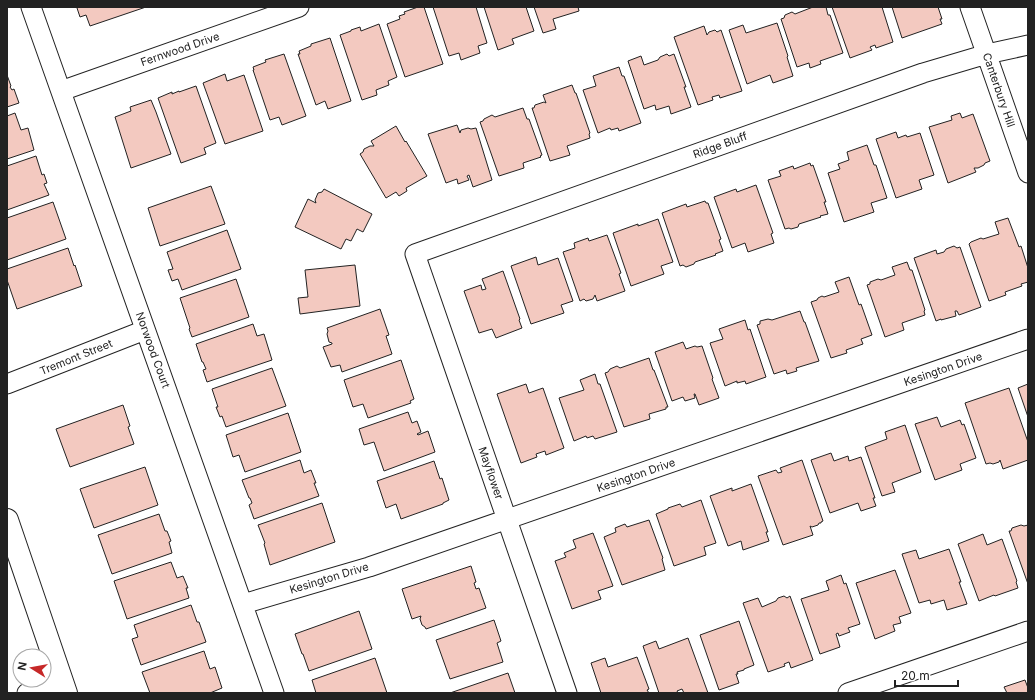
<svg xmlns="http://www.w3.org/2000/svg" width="1035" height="700" font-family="Inter,sans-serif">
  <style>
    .building { fill: #f3c9c0; stroke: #222 }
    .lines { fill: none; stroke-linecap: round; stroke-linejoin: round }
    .minor-casing { stroke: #222; stroke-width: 21 }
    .tertiary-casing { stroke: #222; stroke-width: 24 }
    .minor { stroke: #fff; stroke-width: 19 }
    .tertiary { stroke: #fff; stroke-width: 22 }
    .labels { text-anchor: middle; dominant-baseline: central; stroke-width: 3; stroke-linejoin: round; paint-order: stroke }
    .street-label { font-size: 11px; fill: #222; stroke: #fff }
  </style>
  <rect width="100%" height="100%" fill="#fff"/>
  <path class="building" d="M79,7H146L90,26L86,15L80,17L77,8Z
    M418,7H424L443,64L405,77L387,24L400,19L399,16L405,14L404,12Z
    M433,7H476L487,43L478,46L480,53L461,60L459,53L449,56Z
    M484,7H526L534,31L512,39L514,44L498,50Z
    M534,7H578L579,11L553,19L556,29L543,33Z
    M813,7H826L828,15H830L843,53L820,61L821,64L810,68L809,63L797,67L781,19L784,18L785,15L792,12L795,14Z
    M832,7H882L893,42L876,48L875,45L870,47L872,50L850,58Z
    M892,7H938L942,19H940L942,24L902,38Z
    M777,23L788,56L787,57L793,76L773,83L770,75L747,84L729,30L743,25L746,33Z
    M379,24L397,77L388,81L389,85L376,90L377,95L362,100L340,35L351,31V30L360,27L361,31Z
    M704,26L707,35L709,32L715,30L717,32L721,30L742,91L720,98L719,95L712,97L713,100L698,105L674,37Z
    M330,38L351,101L328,109L325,101L316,105L298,54H300L299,51L311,46V44Z
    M284,54L306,116L282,125L279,117L270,120L253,70H254L253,67L266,62L265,60Z
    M667,54L669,56L674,54L686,87H684L691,107L671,114L669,106L656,110L655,105L644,109L628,61L641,56L644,65L658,60L660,57Z
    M619,67L622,76H624L641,123L619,131L618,128L611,130L610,128L598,133L583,90L596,86L593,76Z
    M225,74L227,81L244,75L263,131L225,144L203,83Z
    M7,75L11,86L10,87L12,90L14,89L19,103L7,107Z
    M572,85L575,93H576L590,133L589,134L590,138L567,146L570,155L550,161L532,108H534L535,105L544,102L546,103L543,95Z
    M196,86L216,143L204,148L206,154L181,163L158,98L172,92V94L179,91V92Z
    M151,100L156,112L171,154L131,168L115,117L131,111L130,107Z
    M523,108L527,119H529L542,155L540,156L541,157L523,163L524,168L499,176L480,122L483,121L484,119L492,115L495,117Z
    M15,113L21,130L28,128L34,150L7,159V116Z
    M960,113L962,118L973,114L990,161L985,163L984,165L978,168H974L976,172L948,183L929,127L952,120L951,116Z
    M457,125L460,133L461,130L468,128L471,129L476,128L492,180L473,187L469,175L467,176L469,180L458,184L457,179L446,183L428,134Z
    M396,126L405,142L406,141L427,176L406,188L407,191L399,196L396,192L386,198L360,154L363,152L364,149L370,146H374L371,141Z
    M896,132L898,138L906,135L907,137L920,133L934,175L919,180L922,189L896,198L876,139Z
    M867,145L874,165H876L887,198L871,203L874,212L844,222L828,173L840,169L838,164L849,160L847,152Z
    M36,156L42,175L44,174L47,183L44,184L49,195L7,210V166Z
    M810,163L811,166L813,165L826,202H824L828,214L820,216L821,217L799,224L798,227L791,229L789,228L785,229L768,180L781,176L779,171L793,166L794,169Z
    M756,185L773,233L771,234L774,243L748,252L745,243L732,248L714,197L736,189L737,192Z
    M211,186L225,224L160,246L148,208Z
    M324,189L372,214L363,232L357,229L351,241L346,239L341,249L295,227L308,199L316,203L315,200L318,193L322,192Z
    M705,201L706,203H708L721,239L719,240L723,251L715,254L716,255L695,262L694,264L686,267L683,265L680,266L662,213L686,204L687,207Z
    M53,202L66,239L7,260V218Z
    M1008,218L1019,247L1021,246L1028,268V282L1021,284L1022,286L1005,292L1006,295L989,301L969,244L971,242L981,238L983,239L999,234L995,222Z
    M658,219L673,262L661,266L664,274L631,286L613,233L638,224V226Z
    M227,230L241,269L182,290L178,279L172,281L168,270L173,269L167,252Z
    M607,235L621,273L619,274L625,291L597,301L595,295L593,299L586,301L584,299L580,301L563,252L575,248L574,243L588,238L589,241Z
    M954,246L957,248L960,247L981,307L959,315L957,311H955L956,316L941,320V319L936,321L914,258L936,250L937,254L944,252L946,249Z
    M68,248L74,266L75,265L82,286L17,309L7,280V269Z
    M536,257L538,265L558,258L573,301L561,305L564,313L531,324L511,266Z
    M907,262L910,270H912L925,310L924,311L925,315L902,323L904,330L885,337L867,285L870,284V282L878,279L881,280L895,275L892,267Z
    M355,265L360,306L300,314L298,298L308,297L305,270Z
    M503,271L520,319L519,320L522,328L496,338L492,329L479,333L464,291L481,285L482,290L486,289L482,279Z
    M849,277L859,305L861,304L872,335L861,339L863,344L846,350L847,353L831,358L811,302L817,300L818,298L822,296L824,297L839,292L835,282Z
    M236,279L249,317L192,337L189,329L190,328L180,298Z
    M380,309L389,335L386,336L392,354L342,372L340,365L331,367L323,347L332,344V343L329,342L327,334L328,331L327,328Z
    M800,311L804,322H805L819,361L796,368L797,371L787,374L786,370L774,374L757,325L760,324V321L768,319L772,320Z
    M745,320L748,330L750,329L766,377L746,384L745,381L737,383V381L725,386L710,343L723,339L719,329Z
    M253,324L257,336L264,334L272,360L207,382L203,370L206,369L203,362H202L196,344Z
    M683,342L686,349L695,346L697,347L702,346L713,378L712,379L719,398L699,405L695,394H694L695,398L685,401L683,397L672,401L655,352Z
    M649,358L653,370H654L668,407H666V409L649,414L650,419L624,427L605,373L608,372L610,369L617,366L620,368Z
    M401,360L414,399L410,401L411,403L368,418L363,404L353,407L344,380Z
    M272,368L286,406L226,427L222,416L220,417L216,407H218L212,389Z
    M595,374L598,384H600L617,432L595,439L593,436L587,438L586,436L574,441L559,398L584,390L580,380Z
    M526,384L529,393L543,388L564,448L546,455L545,451L536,454L537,457L521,463L497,394Z
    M1028,384V417L1018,388Z
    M1009,388L1028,442V460L1003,469L1000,460L999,462L993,464L990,463L986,464L965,403Z
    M123,405L130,426L128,427L134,444L70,467L56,429Z
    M408,412L412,423L417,421L421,432L417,434L418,435L428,431L435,452L384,471L374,442L364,445L359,429Z
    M288,413L301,452L245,472L239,455L233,457L226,435Z
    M937,417L941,427L960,420L962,425L964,424L976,458L960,464L962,470L935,480L915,424Z
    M905,425L921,472L892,483L895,492L882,496L865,447L887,439L885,432Z
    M831,453L834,461L848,456L849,461L861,457L875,498H873L876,506L861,511L858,503L830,513L811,460Z
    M300,460L304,473L311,470L316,483H314L319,496L254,519L249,505L252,503L250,498H249L242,480Z
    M802,460L823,521L821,522V523H819L818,525L812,527L810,526L813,535L783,545L758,476L776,470L778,473L782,472L780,468Z
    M434,461L440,479L442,478L449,500L443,503V504L401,519L396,504L386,508L377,481Z
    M145,467L158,505L94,528L80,489Z
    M751,484L768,532H766L769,541L743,550L741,541L728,546L710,496L732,488V491Z
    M701,500L716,543L704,547L706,555L674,566L656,514L668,509V508L680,504L682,507Z
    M322,503L335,542L270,565L264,544L265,543L258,525Z
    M159,514L165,531H167L171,541L169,542L172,553L112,574L98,535Z
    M649,520L663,558L662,559L665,570L622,585L604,537L616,532L615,528L625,524L627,527Z
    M1021,525L1024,526L1028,525V584L1009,531H1011L1012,528Z
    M593,533L613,586L598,591L601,599L572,609L555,561L566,557L564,553L576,548L573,540Z
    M983,534L987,545L1002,539L1017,581L1016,582L1018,588L995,596L994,595L979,601L958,544Z
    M949,549L961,582H959L967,604L947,610L944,600L931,604L930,600L919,603L902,554L916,550L919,559Z
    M171,562L177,578L183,576L188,588H186L189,598L127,619L114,581Z
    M471,566L476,582L474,583L476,589L479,588L486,608L426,629L425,627L422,625L420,619L421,616L412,619L402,589Z
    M895,570L911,613L899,617L901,623L893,625L895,631L875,639L856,583Z
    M841,575L844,584L846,583L860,624L848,628L850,632L839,636L838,633L836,634L840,647L820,654L801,599L829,590L826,581Z
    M784,596L787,598L790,596L813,660L791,668L789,662L784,664L785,666L768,672L743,603L758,598L762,607L776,601L778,598Z
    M191,605L197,622H199L206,642L141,665L132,639L138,637L134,625Z
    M359,611L372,649L309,671L303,654H302L295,634Z
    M494,620L501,641L497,643L503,662L450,679L436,640Z
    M739,621L754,665L744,669V670L737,672L738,674H736L739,683L719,690L700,635Z
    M688,638L708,693H684L682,689L677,691L678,693H659L643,646L656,641L659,649Z
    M204,651L210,669L215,667L222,688L210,693H150L142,672Z
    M637,657L649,689L647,690L649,693H601L591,663L605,658L608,667Z
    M375,658L387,693H316L312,680Z
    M508,673L515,693H450Z
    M1025,680L1028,688V693H1007L1004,687Z"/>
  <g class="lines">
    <defs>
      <path id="minor" d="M31,7L274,693
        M970,7L1028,173
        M61,91L299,7
        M7,384L145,330
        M243,604L369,567L1028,339
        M27,693L63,682
        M567,693L415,254L923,73L987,54L1028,45
        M848,693L1028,631"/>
      <path id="tertiary" d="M7,520L66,693"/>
    </defs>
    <use href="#minor" class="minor-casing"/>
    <use href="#tertiary" class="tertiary-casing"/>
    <use href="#minor" class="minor"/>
    <use href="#tertiary" class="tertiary"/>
  </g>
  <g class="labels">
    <g class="street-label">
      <text transform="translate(180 49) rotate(-19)">Fernwood Drive</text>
      <text transform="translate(999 90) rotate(71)">Canterbury Hill</text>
      <text transform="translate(720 145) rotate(-20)">Ridge Bluff</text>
      <text transform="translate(153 350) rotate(70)">Norwood Court</text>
      <text transform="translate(76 357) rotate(-22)">Tremont Street</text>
      <text transform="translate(943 369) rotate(-19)">Kesington Drive</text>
      <text transform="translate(491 473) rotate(71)">Mayflower</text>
      <text transform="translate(636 475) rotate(-19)">Kesington Drive</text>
      <text transform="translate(329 578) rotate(-17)">Kesington Drive</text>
    </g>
  </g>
  <rect width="1035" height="700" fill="none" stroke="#222222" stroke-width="16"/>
  <g transform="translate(32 668) rotate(281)"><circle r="19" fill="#ffffff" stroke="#a7a7a7"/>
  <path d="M0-3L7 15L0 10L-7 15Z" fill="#c62828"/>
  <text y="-6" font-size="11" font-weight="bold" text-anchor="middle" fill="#222222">N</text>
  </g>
  <path d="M895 680v6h63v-6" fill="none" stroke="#222222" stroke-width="2"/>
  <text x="901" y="680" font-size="12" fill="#222222" stroke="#ffffff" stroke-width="3" paint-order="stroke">20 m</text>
</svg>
